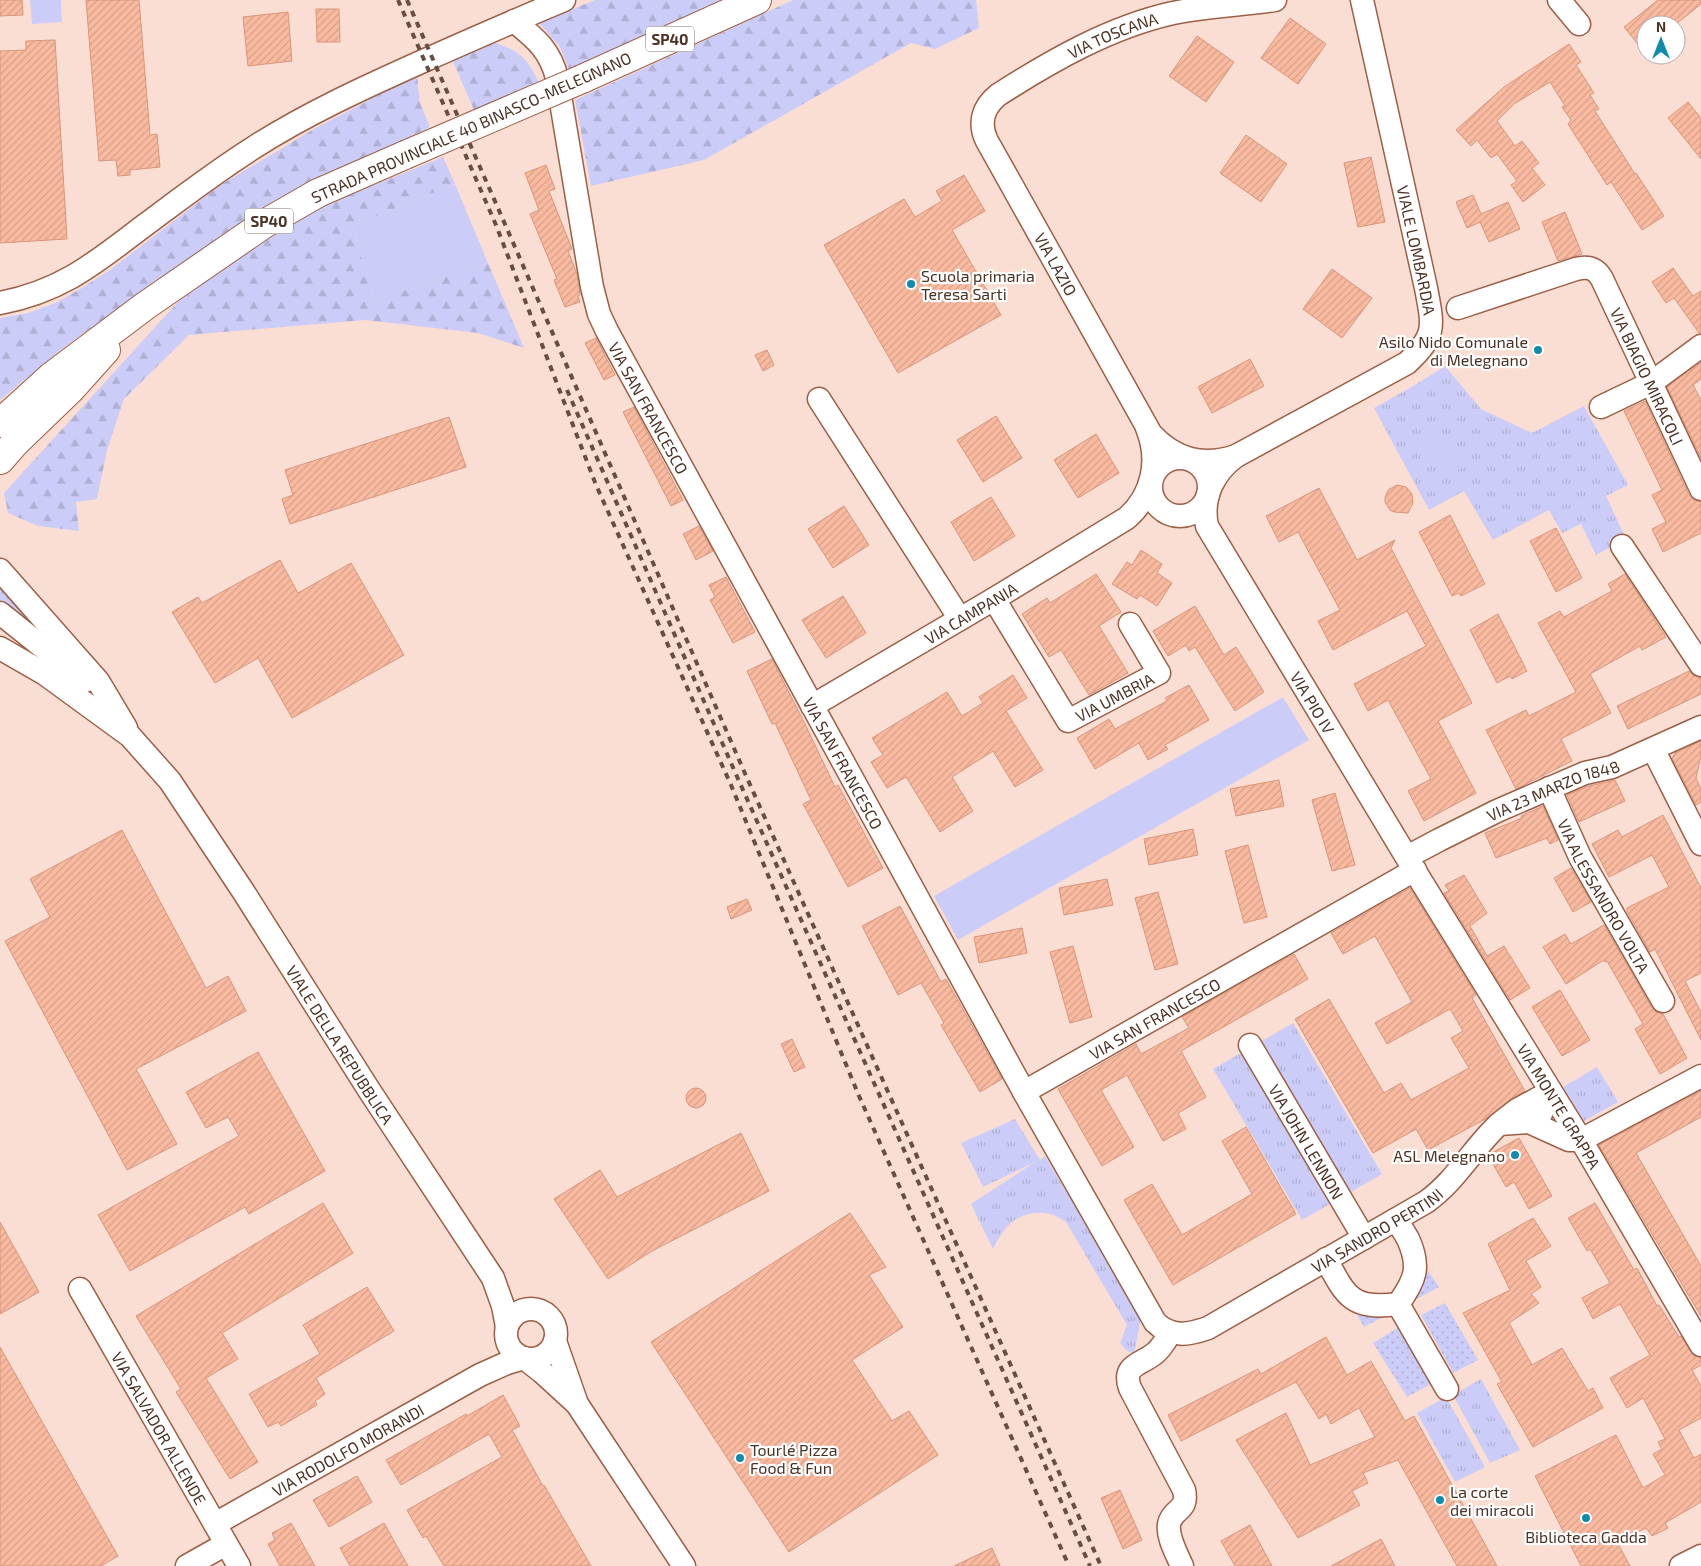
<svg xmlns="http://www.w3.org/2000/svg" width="1701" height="1566" font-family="'Exo 2',sans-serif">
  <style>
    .grass { fill: url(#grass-dots) }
    .forest { fill: url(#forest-firs) }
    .park { fill: url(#park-tufts) }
    .garden { fill: #cbcdf8 }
    .building { fill: url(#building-hatch); stroke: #d8967b }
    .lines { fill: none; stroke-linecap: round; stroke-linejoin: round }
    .minor-casing { stroke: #9c5f46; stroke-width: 25 }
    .major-casing { stroke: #9c5f46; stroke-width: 30 }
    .minor { stroke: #fff; stroke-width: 22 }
    .major { stroke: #fff; stroke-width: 28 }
    .rail { stroke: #694d41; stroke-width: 4; stroke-dasharray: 6 6; stroke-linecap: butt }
    .major-bridge-casing { stroke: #9c5f46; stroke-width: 30; stroke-linecap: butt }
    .major-bridge { stroke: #fff; stroke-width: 28 }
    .poi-dot { fill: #0f8bad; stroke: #fff; stroke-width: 2 }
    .labels { text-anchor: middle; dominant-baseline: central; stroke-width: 4.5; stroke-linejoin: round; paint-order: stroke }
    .shield { fill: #fff; stroke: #826f66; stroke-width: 1 }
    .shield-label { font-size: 15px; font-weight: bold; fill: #4c3125 }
    .street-label { font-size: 16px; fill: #4c3125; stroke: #fff }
    .poi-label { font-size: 16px; fill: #4c3125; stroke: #fff; text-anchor: start }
  </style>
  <defs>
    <pattern id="grass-dots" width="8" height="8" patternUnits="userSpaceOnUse" patternTransform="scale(1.25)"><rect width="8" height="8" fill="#cbcdf8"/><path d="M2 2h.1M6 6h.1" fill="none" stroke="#b0b0d4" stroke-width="1.8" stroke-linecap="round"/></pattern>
    <pattern id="forest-firs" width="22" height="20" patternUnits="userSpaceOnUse" patternTransform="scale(1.25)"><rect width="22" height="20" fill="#cbcdf8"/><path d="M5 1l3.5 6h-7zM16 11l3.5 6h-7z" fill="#b0b0d4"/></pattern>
    <pattern id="park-tufts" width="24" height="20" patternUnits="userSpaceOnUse" patternTransform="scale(1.25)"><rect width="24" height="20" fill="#cbcdf8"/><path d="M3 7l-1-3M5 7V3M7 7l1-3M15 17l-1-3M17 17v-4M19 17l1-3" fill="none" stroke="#b0b0d4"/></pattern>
    <pattern id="building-hatch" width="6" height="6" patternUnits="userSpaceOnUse" patternTransform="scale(1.25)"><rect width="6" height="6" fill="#f9baa0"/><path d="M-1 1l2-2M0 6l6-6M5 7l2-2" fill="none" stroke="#d7a08a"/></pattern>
  </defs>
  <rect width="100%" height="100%" fill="#fbded3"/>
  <path class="grass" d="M0,584L46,635L0,600Z
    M1409,1242L1439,1287L1413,1301Z
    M1342,1288L1389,1314L1364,1327Z
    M1445,1303L1478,1360L1453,1373L1421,1315Z
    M1399,1327L1431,1384L1407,1397L1373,1343Z"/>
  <path class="forest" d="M595,0H723L570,72L560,47L539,23Z
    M793,0H976L979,28L935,49L911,43L704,160L591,186L575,100Z
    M494,42C520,52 527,57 539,83L474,110L452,59Z
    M417,75L420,103L430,127L248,217L67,345L0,400V318L28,313L55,303L80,289L110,270L219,186L312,130Z
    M443,157L455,184L352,226L375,300L488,263L524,348L478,333L365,320L189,335L124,399L107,450L97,499L76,502L79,531L38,526L8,513L4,493L177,303L240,254L308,212Z"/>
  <path class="park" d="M1445,366L1481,409L1532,433L1584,406L1628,485L1606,496L1626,539L1596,555L1581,524L1562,533L1549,510L1493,540L1464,491L1429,510L1374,408L1415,385Z
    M1293,1023L1382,1174L1302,1220L1213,1069Z
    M1597,1067L1618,1102L1584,1121L1563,1087Z
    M1015,1119L1040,1160L1045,1156L1141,1318L1134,1354L1126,1350L1120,1343L1127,1325L1066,1222C1046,1207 1018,1210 1003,1232C999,1237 996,1243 993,1249L971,1204L1035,1162L983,1187L961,1143Z
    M1481,1379L1520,1450L1490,1463L1453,1395Z
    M1446,1397L1485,1467L1455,1482L1417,1413Z"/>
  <path class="garden" d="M30,0H61L62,22L32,24Z
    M455,184L488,263L375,300L352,226Z
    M1438,427L1465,466L1443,478L1419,436Z
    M1283,697L1309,740L958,940L934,896Z"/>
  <path class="building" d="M0,0H22L23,15L0,16Z
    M86,0H139L150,135L157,134L160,167L130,170V175L118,176L116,160L99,161Z
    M1658,0H1701V4L1675,25H1646V54L1624,27Z
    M316,9H339L340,42H317Z
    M288,12L292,61L248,66L243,17Z
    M1290,18L1326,44L1298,84L1261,58Z
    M1197,36L1234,62L1206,102L1169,76Z
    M55,40L67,239L0,243V51L26,50V41Z
    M1569,44L1581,62L1576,65L1594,93L1590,95L1599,109L1595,111L1635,174L1636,173L1664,216L1642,230L1611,182L1607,185L1568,124L1571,120L1562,107L1565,106L1550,82L1514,104L1497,121L1515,146L1522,141L1539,163L1532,168L1545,185L1523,202L1511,185L1517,181L1497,154L1491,158L1477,140L1471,146L1456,130L1504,87Z
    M1688,102L1701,118V159L1668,118Z
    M1246,135L1287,164L1261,202L1220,173Z
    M1371,157L1385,222L1358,227L1344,163Z
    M546,165L555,189L549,191L572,249L568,251L577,274L580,295L578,296L580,302L565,307L554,280L557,279L530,214L539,210L525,173Z
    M964,175L985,211L952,230L1001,315L898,373L824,245L904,199L915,217L942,201L936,191Z
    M1473,195L1481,214L1508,202L1520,229L1489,242L1480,222L1467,228L1456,202Z
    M1565,212L1582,254L1558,261L1542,222Z
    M1673,268L1693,296L1701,291V333H1699L1674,298L1666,303L1652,282Z
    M1332,269L1372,298L1342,338L1303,309Z
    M596,338L615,375L604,380L585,343Z
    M767,350L774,365L763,371L755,355Z
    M1250,359L1264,386L1212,413L1198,387Z
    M1701,362V379L1693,385L1701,400V458L1667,387Z
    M1645,401L1689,495L1694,500L1701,502V533L1663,552L1652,529L1666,522L1652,495L1662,490L1624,411Z
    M634,407L683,500L671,506L623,412Z
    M996,416L1022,458L983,482L957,440Z
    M449,417L466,467L290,524L282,499L293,495L285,470Z
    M1096,434L1119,473L1078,498L1054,460Z
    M1397,485L1406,487L1412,494L1413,503L1408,513L1394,512L1390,510L1385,502V498L1388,490Z
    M1319,488L1357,560L1395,540L1391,548L1472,703L1438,721L1476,793L1424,821L1408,791L1431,779L1388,700L1368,711L1354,684L1426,646L1407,611L1333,650L1318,621L1340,610L1298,532L1279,542L1266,516Z
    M991,497L1015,536L974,561L951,522Z
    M844,506L869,545L833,568L808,529Z
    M1450,515L1485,584L1461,596L1459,593L1452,596L1419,532Z
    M699,526L713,551L696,560L683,534Z
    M1556,528L1582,578L1556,592L1530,541Z
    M1141,550L1162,564L1157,573L1172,583L1157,606L1140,595L1137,599L1112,584L1127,562L1132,565Z
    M280,560L298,593L351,563L404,655L292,718L258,658L215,683L172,612L198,597L202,603Z
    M1096,574L1121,612L1099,626L1128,673L1089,695L1061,650L1049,657L1022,614L1047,598L1050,603Z
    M1625,574L1666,637L1642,650L1640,646L1590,674L1611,713L1561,739L1572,761L1516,789L1486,730L1526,710L1529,716L1576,692L1538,623L1560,611L1564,617L1612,591L1608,584Z
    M726,577L755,632L733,643L710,600L715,597L709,585Z
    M843,596L866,633L826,658L802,620Z
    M1195,606L1224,655L1236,647L1264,692L1235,711L1195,647L1189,651L1186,645L1168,656L1153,631Z
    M1498,614L1527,671L1512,679L1510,676L1497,683L1470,630Z
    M772,659L804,722L835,787L838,785L883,868L848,887L803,804L811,800L775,723L772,724L747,671Z
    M1689,671L1695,676L1701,678V694L1628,729L1617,706Z
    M1013,675L1027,698L1006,711L1043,770L1015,787L993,751L952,777L973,811L940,832L906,777L887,788L871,762L883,755L872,738L947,692L962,716L983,703L979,697Z
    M1189,685L1209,720L1165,745L1168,749L1148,760L1139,743L1095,769L1077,738L1109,719L1115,729L1167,701L1165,698Z
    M1701,741V756L1696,778L1701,789V802L1696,805L1672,758L1675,753Z
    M1279,780L1284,806L1236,816L1230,789Z
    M1615,780L1625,801L1579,822L1567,795L1589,786Z
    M1335,793L1355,865L1332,871L1312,800Z
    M1543,806L1558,840L1550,844L1547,838L1496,858L1485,833L1522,818L1521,816Z
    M1663,815L1701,888V973L1685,981L1701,1012V1040L1655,949L1650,952L1627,911V908L1669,887L1652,855L1609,877L1592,844L1618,830L1622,837Z
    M1193,829L1198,855L1149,865L1144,839Z
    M122,830L206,988L228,976L246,1011L136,1069L177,1144L127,1170L5,941L50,917L30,879Z
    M1248,845L1267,917L1244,923L1225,851Z
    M1571,868L1591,902L1573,912L1554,878Z
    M1464,875L1487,913L1470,926L1487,956L1504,946L1530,988L1510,1000L1444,893L1449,891L1445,885Z
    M1107,879L1113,905L1064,915L1059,888Z
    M1410,888L1476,995L1472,998L1525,1091L1509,1100L1487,1118L1428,1150L1416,1129L1373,1153L1295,1019L1329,999L1384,1093L1401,1083L1411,1100L1469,1068L1451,1038L1463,1031L1450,1009L1387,1044L1375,1023L1412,1002L1375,936L1343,954L1331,933Z
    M1158,892L1178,964L1155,970L1135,898Z
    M747,899L752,910L731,919L727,907Z
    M900,906L941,982L946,979L1002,1079L980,1092L941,1025L944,1023L921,983L898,995L862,926Z
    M1604,925L1652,1008L1656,1012L1663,1014L1687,1058L1660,1074L1635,1029L1643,1024L1607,961L1605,962L1604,960L1566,984L1543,947L1565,934L1571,944Z
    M1022,928L1027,953L979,963L974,937Z
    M1073,946L1092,1017L1070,1023L1050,952Z
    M1294,954L1308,979L1181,1051L1206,1097L1178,1113L1186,1129L1163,1141L1127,1075L1101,1090L1134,1147L1102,1166L1058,1089L1136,1044L1141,1054L1189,1028L1182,1017Z
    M1560,990L1590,1040L1562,1056L1532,1007Z
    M792,1039L805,1067L794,1072L781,1044Z
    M258,1052L325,1171L249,1214L245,1207L130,1271L98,1215L239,1136L228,1117L206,1128L186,1092Z
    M686 1098a10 10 0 1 1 20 0a10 10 0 1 1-20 0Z
    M1701,1091V1117L1636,1153L1701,1266V1316L1599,1145Z
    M1246,1127L1296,1214L1173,1285L1124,1200L1152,1184L1182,1235L1252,1194L1222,1141Z
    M741,1133L769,1191L652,1251L608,1279L554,1199L600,1170L617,1197Z
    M1519,1138L1552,1196L1529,1209L1514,1182L1506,1187L1488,1155Z
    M323,1203L353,1253L222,1333L238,1359L206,1378L258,1462L230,1479L176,1392L181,1389L136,1316Z
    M1595,1203L1634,1270L1637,1268L1657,1306L1659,1305L1679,1337L1681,1336L1694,1356L1701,1358V1365L1692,1370L1701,1386V1418L1679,1430L1694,1458L1701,1454V1502L1665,1523L1668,1528L1652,1536L1646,1528L1617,1542L1630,1566H1581L1535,1476L1616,1435L1643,1488L1665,1475L1653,1454L1662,1449L1658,1442L1665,1439L1643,1398L1627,1408L1610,1378L1650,1355L1620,1304L1593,1319L1582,1298L1610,1283L1590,1249L1587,1251L1568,1218Z
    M850,1213L886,1267L869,1275L903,1327L852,1360L892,1421L909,1411L938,1455L789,1552L651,1342Z
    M1533,1218L1551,1246L1526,1261L1541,1287L1531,1294L1539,1303L1509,1323L1532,1365L1562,1348L1588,1391L1593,1388L1603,1408L1533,1447L1497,1384L1502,1382L1463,1313L1510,1290L1488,1244Z
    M0,1222L39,1292L0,1314Z
    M367,1287L394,1331L316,1378L325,1394L315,1401L317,1405L281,1426L278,1422L268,1427L249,1394L320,1354L303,1325Z
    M1326,1337L1347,1375L1371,1361L1405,1421L1414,1416L1497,1566H1457L1398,1460L1363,1473L1368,1483L1352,1491L1360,1505L1298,1538L1236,1440L1286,1413L1310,1465L1375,1437L1359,1408L1331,1424L1326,1414L1319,1419L1296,1382L1181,1441L1168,1415L1258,1369L1261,1374Z
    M0,1347L118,1556L101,1566H0Z
    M503,1395L520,1426L512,1430L543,1486L544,1485L591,1566H444L426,1536L423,1538L407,1510L502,1457L489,1434L401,1485L386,1460L466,1414L467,1416Z
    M357,1476L372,1502L329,1527L313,1500Z
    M1120,1490L1142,1540L1123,1549L1101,1498Z
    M291,1523L315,1566H280L268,1544L275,1540L272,1533Z
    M384,1523L408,1566H350L340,1548Z
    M1250,1525L1272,1566H1235L1221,1541Z
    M1381,1539L1395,1566H1331Z
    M992,1548L1000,1566H954Z"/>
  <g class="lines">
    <defs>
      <g id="minor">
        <path id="s1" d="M1362,0L1426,288C1433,326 1437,335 1407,363L1236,456C1214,472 1201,497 1207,526L1421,881L1581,1140L1701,1345"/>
        <path d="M1559,0L1579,24"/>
        <path id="s2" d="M514,21C536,39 550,50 557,78L592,287L599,314L607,331L1024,1092L1155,1322C1171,1338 1188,1335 1208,1328L1426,1202C1456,1181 1473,1148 1499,1124L1529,1122L1540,1116L1550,1092"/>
        <path d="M0,303C63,291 96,262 145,225C180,199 215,172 253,148C306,114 363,88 421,62C468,41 516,20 564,0"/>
        <path id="s3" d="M1458,308L1576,269C1588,266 1596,268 1602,279L1701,489"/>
        <path d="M819,399L960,619"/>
        <path d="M1601,407L1651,383L1701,346"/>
        <path id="s4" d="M1236,456C1203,467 1175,460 1151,434L987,141C978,123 983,107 998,95C1051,61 1110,27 1173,13C1206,6 1241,5 1275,0"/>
        <circle cx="1180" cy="487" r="29"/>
        <path d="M1622,546L1701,665"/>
        <path d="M0,570L98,681L126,728"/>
        <path id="s5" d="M994,599L1068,721L1159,673L1130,624"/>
        <path d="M0,613L85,681"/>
        <path id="s6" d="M0,648L45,674L130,736L170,781L243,891L369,1090L493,1278L503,1306L507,1327"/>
        <path id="s7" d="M812,706L994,599L1127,518C1153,495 1160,460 1147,428"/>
        <path d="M1653,749L1701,844"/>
        <path id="s8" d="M1549,788L1580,857L1663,1001"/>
        <path id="s9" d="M1407,857L1439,840L1497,811L1585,773L1612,767L1701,727"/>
        <path id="s10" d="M1250,1045L1364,1238"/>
        <path id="s11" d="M1024,1092L1415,870"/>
        <path d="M1529,1122L1569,1140H1581L1701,1076"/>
        <path d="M1499,1124L1517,1110L1550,1092"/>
        <path d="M1326,1259C1346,1297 1352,1310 1398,1304C1415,1281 1421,1267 1408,1239C1404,1232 1401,1226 1395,1220"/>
        <path id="s12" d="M80,1289L239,1566"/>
        <path d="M1398,1304L1447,1389"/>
        <circle cx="531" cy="1334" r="25"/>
        <path d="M1170,1333C1166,1340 1161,1349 1154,1354C1140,1365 1122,1365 1130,1388L1184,1490C1189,1512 1172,1508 1169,1524C1167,1538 1177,1554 1182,1566"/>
        <path d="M555,1341L577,1404L684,1566"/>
        <path id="s13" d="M215,1524L480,1375L507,1363L524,1358L542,1372L577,1404"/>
        <path d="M187,1566L226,1544"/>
        <path d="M1681,1566L1701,1556"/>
      </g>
      <path id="major" d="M582,79L757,0
        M0,423L52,376L145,306L264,224L318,193L405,155
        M0,460L14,444L71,389L106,350"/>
    </defs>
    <use href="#minor" class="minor-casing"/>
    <use href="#major" class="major-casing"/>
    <use href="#minor" class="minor"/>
    <use href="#major" class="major"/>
    <path class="rail" d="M398,0L496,225L596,485L731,785L859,1096L1069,1566
      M407,0L747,778L1101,1566
      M567,390L739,781L1090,1566"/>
    <defs>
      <path id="major-bridge" d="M405,155L582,79"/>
    </defs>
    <use href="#major-bridge" class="major-bridge-casing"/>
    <use href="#major-bridge" class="major-bridge"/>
  </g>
  <g class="poi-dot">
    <circle cx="911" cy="284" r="5"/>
    <circle cx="1538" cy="350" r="5"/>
    <circle cx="1515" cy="1155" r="5"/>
    <circle cx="740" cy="1458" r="5"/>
    <circle cx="1440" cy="1500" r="5"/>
    <circle cx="1586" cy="1518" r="5"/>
  </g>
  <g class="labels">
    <g class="shield">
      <rect x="646" y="26.5" width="48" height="25" rx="4"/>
      <rect x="245" y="208.5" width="48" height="25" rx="4"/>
    </g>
    <g class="shield-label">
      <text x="670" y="39">SP40</text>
      <text x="269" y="221">SP40</text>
    </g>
    <g class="street-label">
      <text stroke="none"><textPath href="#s4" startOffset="611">VIA TOSCANA</textPath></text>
      <text transform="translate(471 127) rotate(-24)">STRADA PROVINCIALE 40 BINASCO-MELEGNANO</text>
      <text stroke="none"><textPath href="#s1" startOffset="256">VIALE LOMBARDIA</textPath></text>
      <text transform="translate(1056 264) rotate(61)">VIA LAZIO</text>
      <text stroke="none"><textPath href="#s3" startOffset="262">VIA BIAGIO MIRACOLI</textPath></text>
      <text stroke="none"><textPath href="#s2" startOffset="419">VIA SAN FRANCESCO</textPath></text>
      <text stroke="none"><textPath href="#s7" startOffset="184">VIA CAMPANIA</textPath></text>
      <text stroke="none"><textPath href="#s5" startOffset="195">VIA UMBRIA</textPath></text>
      <text stroke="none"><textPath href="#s1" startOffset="859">VIA PIO IV</textPath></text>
      <text stroke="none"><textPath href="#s2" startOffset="824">VIA SAN FRANCESCO</textPath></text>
      <text stroke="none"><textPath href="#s9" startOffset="161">VIA 23 MARZO 1848</textPath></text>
      <text stroke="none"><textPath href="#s8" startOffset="121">VIA ALESSANDRO VOLTA</textPath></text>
      <text stroke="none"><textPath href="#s11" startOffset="150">VIA SAN FRANCESCO</textPath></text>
      <text stroke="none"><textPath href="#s6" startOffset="531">VIALE DELLA REPUBBLICA</textPath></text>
      <text stroke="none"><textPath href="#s1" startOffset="1332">VIA MONTE GRAPPA</textPath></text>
      <text stroke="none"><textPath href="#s10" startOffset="112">VIA JOHN LENNON</textPath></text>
      <text stroke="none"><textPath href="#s2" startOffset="1716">VIA SANDRO PERTINI</textPath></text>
      <text stroke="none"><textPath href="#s12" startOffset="160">VIA SALVADOR ALLENDE</textPath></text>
      <text stroke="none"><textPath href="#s13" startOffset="152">VIA RODOLFO MORANDI</textPath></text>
    </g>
    <g class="poi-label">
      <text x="921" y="275">Scuola primaria<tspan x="921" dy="18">Teresa Sarti</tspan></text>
      <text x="1528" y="341" text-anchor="end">Asilo Nido Comunale<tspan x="1528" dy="18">di Melegnano</tspan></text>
      <text x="1505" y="1155" text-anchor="end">ASL Melegnano</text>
      <text x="750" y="1449">Tourlé Pizza<tspan x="750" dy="18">Food &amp; Fun</tspan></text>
      <text x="1450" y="1491">La corte<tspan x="1450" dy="18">dei miracoli</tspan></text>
      <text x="1586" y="1536" text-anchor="middle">Biblioteca Gadda</text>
    </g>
  </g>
  <g transform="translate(1661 40)"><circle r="24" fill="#ffffff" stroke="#b7ada8"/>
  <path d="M0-4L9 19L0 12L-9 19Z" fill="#0f8bad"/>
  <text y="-8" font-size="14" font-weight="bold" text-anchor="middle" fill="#4c3125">N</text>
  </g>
</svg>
